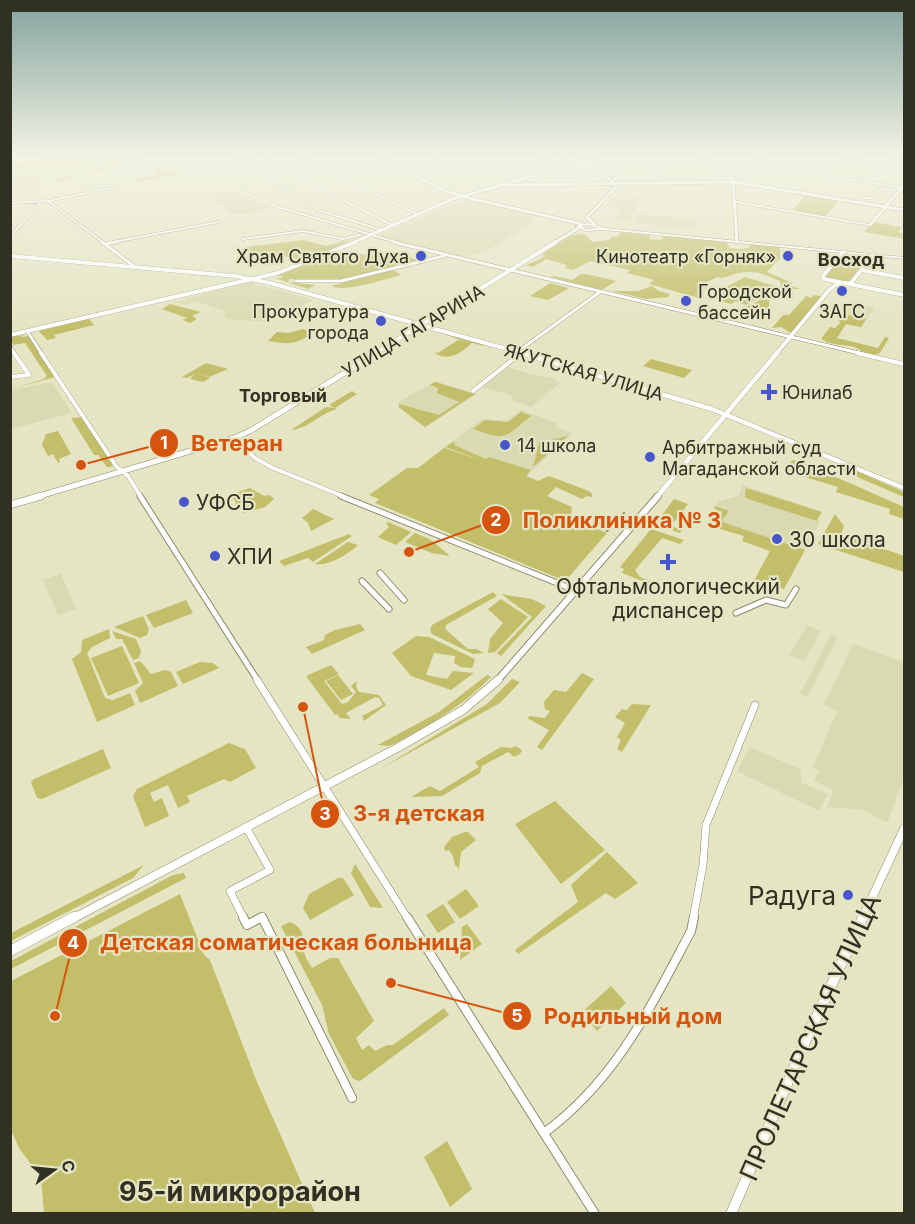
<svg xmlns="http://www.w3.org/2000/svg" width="915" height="1224" font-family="Inter,sans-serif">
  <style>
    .built { fill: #dadab2 }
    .green { fill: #c2be69 }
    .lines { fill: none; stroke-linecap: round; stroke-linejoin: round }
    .stream { stroke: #8d892f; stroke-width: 2 }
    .minor-far5-casing { stroke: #8d8c6e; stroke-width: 3 }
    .minor-far4-casing { stroke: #8d8c6e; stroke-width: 4 }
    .minor-far3-casing { stroke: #8d8c6e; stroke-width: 4.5 }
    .minor-far2-casing { stroke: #8d8c6e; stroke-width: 7 }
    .minor-far1-casing { stroke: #8d8c6e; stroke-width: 8 }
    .minor-casing { stroke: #8d8c6e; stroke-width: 10 }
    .tertiary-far5-casing { stroke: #8d8c6e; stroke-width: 4 }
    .tertiary-far4-casing { stroke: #8d8c6e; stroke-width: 4.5 }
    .tertiary-far3-casing { stroke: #8d8c6e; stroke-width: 5 }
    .tertiary-far2-casing { stroke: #8d8c6e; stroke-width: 8 }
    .tertiary-far1-casing { stroke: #8d8c6e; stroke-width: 9 }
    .tertiary-casing { stroke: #8d8c6e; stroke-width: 11 }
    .secondary-far3-casing { stroke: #8d8c6e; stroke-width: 4 }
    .secondary-far2-casing { stroke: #8d8c6e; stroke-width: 4.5 }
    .secondary-far1-casing { stroke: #8d8c6e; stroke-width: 6 }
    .secondary-casing { stroke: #8d8c6e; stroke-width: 8 }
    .primary-casing { stroke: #8d8c6e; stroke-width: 1 }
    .minor-far5 { stroke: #fff; stroke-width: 2 }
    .minor-far4 { stroke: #fff; stroke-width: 3 }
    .minor-far3 { stroke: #fff; stroke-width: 4 }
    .minor-far2 { stroke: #fff; stroke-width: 5 }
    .minor-far1 { stroke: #fff; stroke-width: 7 }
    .minor { stroke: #fff; stroke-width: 8 }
    .tertiary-far5 { stroke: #fff; stroke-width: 3 }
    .tertiary-far4 { stroke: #fff; stroke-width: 4 }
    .tertiary-far3 { stroke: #fff; stroke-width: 4.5 }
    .tertiary-far2 { stroke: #fff; stroke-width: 6 }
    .tertiary-far1 { stroke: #fff; stroke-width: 8 }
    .tertiary { stroke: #fff; stroke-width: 10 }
    .secondary-far3 { stroke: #fff; stroke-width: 3 }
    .secondary-far2 { stroke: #fff; stroke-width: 4 }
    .secondary-far1 { stroke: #fff; stroke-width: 5 }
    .secondary { stroke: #fff; stroke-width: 7 }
    .primary { fill: #fff; fill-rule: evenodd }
    .poi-dot { fill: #4756ca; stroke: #e5e5c4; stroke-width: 2 }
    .labels { text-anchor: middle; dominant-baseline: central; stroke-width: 4.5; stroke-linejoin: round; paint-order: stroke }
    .far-poi-label { font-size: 18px; fill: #303023; stroke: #e5e5c4; text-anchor: start }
    .far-neighbourhood-label { font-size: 18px; font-weight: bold; fill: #303023; stroke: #e5e5c4 }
    .far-street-label { font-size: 18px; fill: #303023; stroke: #e5e5c4 }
    .poi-label { font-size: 21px; fill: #303023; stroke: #e5e5c4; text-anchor: start }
    .near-poi-label { font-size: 26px; fill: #303023; stroke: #e5e5c4; text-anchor: end }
    .near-street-label { font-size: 26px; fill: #303023; stroke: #e5e5c4 }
    .near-neighbourhood-label { font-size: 27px; font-weight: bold; fill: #303023; stroke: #e5e5c4 }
    .leader { fill: none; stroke: #d6550e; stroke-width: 2 }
    .callout-dot { fill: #d6550e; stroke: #e5e5c4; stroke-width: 2 }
    .mark-label { font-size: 18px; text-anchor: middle; font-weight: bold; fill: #fff }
    .callout-label { font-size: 22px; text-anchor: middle; font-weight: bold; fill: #d6550e; stroke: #e5e5c4; stroke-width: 4.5; stroke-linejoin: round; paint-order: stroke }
  </style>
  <rect width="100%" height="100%" fill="#e5e5c4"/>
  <path class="built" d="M843,157L874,160L877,163L873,172L863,180L826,175Z
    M630,160L655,166L656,168L644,172H627L612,164Z
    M707,165V168L717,175H678L682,181H661L659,178V175H663L662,170Z
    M45,166H91L95,167L41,180L42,183L21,194L11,195V168Z
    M237,191L255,200L271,207L252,214H231L222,205L212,204L208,193Z
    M630,197L641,199L630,222L616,220L618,209L604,206L613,198L629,199Z
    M464,199L540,215L532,220L537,222L516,234L483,252L466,256H457L377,236Z
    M637,214L697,219L695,229L633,223Z
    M249,282L314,300L266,322L225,319L224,310L195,301L188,305L174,302Z
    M851,302L875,308L861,328L839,323L838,321Z
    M506,366L530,374L553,378L560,383L531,407L514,401L511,395L482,387Z
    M435,381L476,394L425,428L398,407L399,402Z
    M52,382L72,413L11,429L10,390Z
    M521,410L557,423L556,427L573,433L527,476L444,448L482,419L506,421Z
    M742,485L822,512L817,520L820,522L784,589L755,579L770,551L742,541L744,536L720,529L718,519L722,512L714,508L719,501L739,496Z
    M61,574L76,609L58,615L43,580Z
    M807,625L821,631L804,661L789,655Z
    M831,634L838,637L807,697L800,694Z
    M853,644L904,662V777L887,823L863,810L827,807L833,790L814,781L819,771L813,768L837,711L824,705Z
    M750,747L800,769L802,783L828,794L819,811L737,771Z"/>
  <path class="green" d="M65,157H151L115,164L81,167L11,168V164Z
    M138,164H148L182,173L135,183L133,181L158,174L146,165H138L76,175L61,181H49L103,167Z
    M806,194L838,201L826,216L793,210Z
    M873,222L902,227L898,232L904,234V239L864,232Z
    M620,232L650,235L649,239L661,240L663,236L726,242L730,248C737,249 743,250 750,247V244L780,247V258L767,272L792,283L791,286L800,289C787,289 780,291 769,301V310L763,317L748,313L750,312L747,307L781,288L780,281C764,273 749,269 732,275C726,277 724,279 718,277L705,283L710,286L702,290L700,294L703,298H699L649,284L654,280L627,273L630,270L590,261L573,270L565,268L567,265L546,259L533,267L527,265L518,269C527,264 538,261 545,256L542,254L572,235L584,234L593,242L609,240L612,237L619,236Z
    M360,238L300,264L290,263L300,259L245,250V247L304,240L326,246L348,240L341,244Z
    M334,253L371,255L399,261L410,257L417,261L336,280L289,279L288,282L315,285L308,289L275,278H282V276H274Z
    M842,254L872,256L850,283L826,279L823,276Z
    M393,270L401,275C385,279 344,293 331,286Z
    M581,274H586L616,281L602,290L551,277L554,276L572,280Z
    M745,277L778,287L746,305L736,301L731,304L717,300L722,297L713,294Z
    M550,283L569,288L548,300L530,296Z
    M652,286L659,291L670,294L668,297L646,299L612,291H638Z
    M814,295L822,296L791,333L781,327L772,328L783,315H789L806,296L811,298Z
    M170,304L201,312L192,316L197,319L190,323L183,320L187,318L162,309Z
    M844,314L866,319L861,327L846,324L837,338L878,348L885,337L889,338L880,353C869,358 862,350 854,347C842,344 832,346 821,339L830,327L835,328L840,323L839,320Z
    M89,319L94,325L54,335L56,338L47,340L39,331Z
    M303,329L312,333C294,346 288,344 268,341L277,332L288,333Z
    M441,333L484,345L485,346L472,343C461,353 447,363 434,352L438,353L458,340L469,343Z
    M26,335L19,338L28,336L55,377L11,389L44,379L47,376L25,343L13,345L11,337Z
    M651,359L692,370L684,378L643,366Z
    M206,363L228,369L209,377L196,373L210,378L203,382L190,379L195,374L187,378L182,377Z
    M435,382L475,394L425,427L399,407V404L439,415L459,402L437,393L438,388L430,385Z
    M352,391L357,394L335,408L337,409C317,415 310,428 291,430L326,407L335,408L329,405Z
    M521,412L531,416C504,438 507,441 473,429L485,420L508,422Z
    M83,417L113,465L111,467H107L98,455H94L71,418Z
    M58,431L71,454L59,459L60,462L58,463L53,454L48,456L42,445L46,434Z
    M568,436L533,467L539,443Z
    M453,442L455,443L454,445L486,459L489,457L531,470L526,476L538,481L549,476L589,491L592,494V497L587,496L582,499L556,487L547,496L572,507L571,518L607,533L567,579L563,580L375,503L379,499L369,495L407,468H418L444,448L483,461L446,447Z
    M793,460L820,469L825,475L838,478L904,507V519L889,514L890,509L836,492L838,487L785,471V467Z
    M837,465H843L904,492V497L834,467Z
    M250,488L264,496L270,495L274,499L265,507L244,513L235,504L236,502L230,495Z
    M746,488L822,512L817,520L820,522L748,499L745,497Z
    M674,499L688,504L671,526L682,530L680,533L655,524Z
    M715,506L729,511L722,520L725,523L805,550L784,589L755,579L770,551L742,541L744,536L720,529L718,519L722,512L714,508Z
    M313,509L334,519L311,531L308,523L302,518Z
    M835,514L844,526L841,534L904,556V572L818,544Z
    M388,522L411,532L396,545L378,537L389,527L386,524Z
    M651,529L684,540L680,544L662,538L635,570L640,577L665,587L663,589L622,573L624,569L620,567Z
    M415,533L431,540L450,556L432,553L405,542Z
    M349,534L352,536L313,562L308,558L284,566L279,561Z
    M348,542L358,545C349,554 327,567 315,564Z
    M493,592L497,596L446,625L445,629L468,649H476L484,653L473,654L432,634L430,630L432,625Z
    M501,594L532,599L546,606L501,656L497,653L532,617Z
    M501,599L528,617L495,652L488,653L490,639L503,623L488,609Z
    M186,600L193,613L154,628L146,615Z
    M143,616L149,629L147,635L140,638L114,627Z
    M360,624L365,630L312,654L306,647L324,640L325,635L335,630Z
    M109,629L110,638L92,647L87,653L105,698L113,700L130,693L135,705L97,722L72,659L81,652L82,640Z
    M112,631L136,639L141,651L139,658L133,660L122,639H116Z
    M416,636L429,637L475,659L472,668L461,667L454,663L455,656L434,653L426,675L447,679L453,671L474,673L451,690L411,676L392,653Z
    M122,646L139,683L108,696L91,658Z
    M140,661L151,674L165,670L171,672L178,686L140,703L135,691L143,683L134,663Z
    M200,662L213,663L219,668L183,684L176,672Z
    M331,665L339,674L324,681L342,704L348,702L356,692L351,686L357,681L356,687L359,692L379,695L386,705L364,721L362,716L383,705L379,698L375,697L346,713L351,719L340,718L337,714L335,715L306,676Z
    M582,673L594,679L542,750L537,747L549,730L527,718L530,716L545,718L550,711L545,709L544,702L554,690L566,692Z
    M338,675L353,694L341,700L326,681Z
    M487,675L491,677C464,705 431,724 398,742L389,746L378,745L439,712Z
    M512,679L520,682L500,703L380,769L487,704Z
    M632,704L651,705L622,752L617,749L621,740L617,737L625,723L615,717L622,709L627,710Z
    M229,743L245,749L256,768L230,782L224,779L187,796L190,802L178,808L168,785L150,793L154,802L162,798L169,816L145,827L133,796L137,789Z
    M515,746L522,750L520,754L514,757L508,752L482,766L480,773L442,796L411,797L430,786L440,791L479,767L475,762L501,747L512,748Z
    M103,749L111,768L42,799L37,798L31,782L34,779Z
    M555,801L605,850L561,884L515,824Z
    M465,832H468L476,840L461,852L459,869L455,865L453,856L449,850L445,851L444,847L452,837Z
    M607,852L638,883L615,899L606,893L518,954L515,950L578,902L571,885Z
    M355,864L383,908L370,907L351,873Z
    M144,865L133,878L11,941V933Z
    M184,873L186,878L11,969V961L173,875Z
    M338,878H343L354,895L310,920L303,908L309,894Z
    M466,889L479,906L460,919L447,902Z
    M180,894L204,955L210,960L257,1082L315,1213H44L41,1178L19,1148L11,1130V981Z
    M443,904L455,922L438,933L426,915Z
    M290,922C307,929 302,941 305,955C306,959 310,964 312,968L330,958H338L374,1021L356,1038L362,1050L369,1045L375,1051L387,1045H393L444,1008L449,1015L360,1081L353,1079L329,1034L322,1005L281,926Z
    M467,924L482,944L460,960L462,927Z
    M611,986L626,1003L597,1031L581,1013Z
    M447,1141L472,1189L450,1207L424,1157Z"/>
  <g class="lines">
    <path class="stream" d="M616,522L624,513
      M607,531L614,524"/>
    <defs>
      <path id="minor-far5" d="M237,157L318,210L381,230
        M257,157L392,225
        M298,157L417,214
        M426,157L466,175
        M544,157L578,163
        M231,164L268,157
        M751,164L904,188
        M796,171L807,162
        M752,177L766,167
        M733,180L762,157
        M242,191L278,207L399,243
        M48,201L104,243
        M736,202L870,225
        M10,203L48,201L116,187
        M859,203L864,198H872L881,189
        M10,237L41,202
        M243,239L303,231L343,239L360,235
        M108,243L218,222"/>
      <path id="minor-far4" d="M102,242L135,267
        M393,242L863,354
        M105,244L116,242
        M296,281H341L444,256
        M27,331L42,354
        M10,346L15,354
        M517,352L600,292"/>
      <path id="minor-far3" d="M41,353L116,466L128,476L141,497
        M857,353L904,364
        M10,377L29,375L14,353
        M473,391L521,353
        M234,438L255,458L273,468L345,497"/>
      <path id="minor-far2" d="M140,496L258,681
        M341,496L577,591
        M380,573L404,600
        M362,581L389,609
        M736,613L766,600L786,605L796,589"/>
      <path id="minor-far1" d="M257,680L408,919
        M244,919L230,891L270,870L246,827
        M259,919H263
        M693,919L703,865L706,825L755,705"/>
      <path id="minor" d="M243,917L247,925L262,917
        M262,917L352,1098
        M407,917L595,1214
        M544,1133C616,1080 650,1008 691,931L694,917"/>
      <path id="tertiary-far5" d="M379,157L445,191L462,196
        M578,163L602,172L615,184
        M500,185L734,182L904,210
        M595,225L587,217L617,186L615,184
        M870,225L904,185"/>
      <path id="tertiary-far4" d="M843,252L823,276L824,279L904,295
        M10,256L235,276L270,283L525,354
        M861,270L904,278
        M776,354L829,290L837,284L851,283L873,255"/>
      <path id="tertiary-far3" d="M520,353L712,409L904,488
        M657,497L777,353"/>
      <path id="tertiary-far2" d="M497,681L658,496"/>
      <path id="tertiary-far1" d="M72,919L399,747L463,710L498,680
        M862,919L904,829"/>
      <path id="tertiary" d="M10,951L74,917
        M731,1214L805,1042L863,917"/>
      <path id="secondary-far3" d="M700,157L714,164L733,180L737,242
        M892,157L904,158
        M464,197L582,224
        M352,243L453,199L598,157
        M554,243L579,228"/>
      <path id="secondary-far2" d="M10,335L278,273L355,242
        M374,354L556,242"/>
      <path id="secondary-far1" d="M36,497L234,438L250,431L377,353"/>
      <path id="secondary" d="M10,505L41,496"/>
      <path id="primary" d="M588,223L605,228L904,257V259L605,230L585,231L575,226ZM588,225L598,228L586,229L581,226Z"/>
    </defs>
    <use href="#minor-far5" class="minor-far5-casing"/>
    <use href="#minor-far4" class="minor-far4-casing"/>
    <use href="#minor-far3" class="minor-far3-casing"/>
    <use href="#minor-far2" class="minor-far2-casing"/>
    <use href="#minor-far1" class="minor-far1-casing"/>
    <use href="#minor" class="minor-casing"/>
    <use href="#tertiary-far5" class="tertiary-far5-casing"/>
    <use href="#tertiary-far4" class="tertiary-far4-casing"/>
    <use href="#tertiary-far3" class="tertiary-far3-casing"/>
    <use href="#tertiary-far2" class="tertiary-far2-casing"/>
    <use href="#tertiary-far1" class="tertiary-far1-casing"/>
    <use href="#tertiary" class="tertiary-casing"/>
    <use href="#secondary-far3" class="secondary-far3-casing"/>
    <use href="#secondary-far2" class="secondary-far2-casing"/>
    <use href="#secondary-far1" class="secondary-far1-casing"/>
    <use href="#secondary" class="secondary-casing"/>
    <use href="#primary" class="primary-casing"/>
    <use href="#minor-far5" class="minor-far5"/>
    <use href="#minor-far4" class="minor-far4"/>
    <use href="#minor-far3" class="minor-far3"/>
    <use href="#minor-far2" class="minor-far2"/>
    <use href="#minor-far1" class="minor-far1"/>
    <use href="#minor" class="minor"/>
    <use href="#tertiary-far5" class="tertiary-far5"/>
    <use href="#tertiary-far4" class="tertiary-far4"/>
    <use href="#tertiary-far3" class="tertiary-far3"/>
    <use href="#tertiary-far2" class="tertiary-far2"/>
    <use href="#tertiary-far1" class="tertiary-far1"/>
    <use href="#tertiary" class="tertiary"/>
    <use href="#secondary-far3" class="secondary-far3"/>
    <use href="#secondary-far2" class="secondary-far2"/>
    <use href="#secondary-far1" class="secondary-far1"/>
    <use href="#secondary" class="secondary"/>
    <use href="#primary" class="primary"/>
  </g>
  <linearGradient id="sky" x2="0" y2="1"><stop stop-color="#83a39e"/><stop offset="0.48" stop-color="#f3f3e4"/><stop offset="1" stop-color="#f3f3e4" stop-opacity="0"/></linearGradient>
  <rect width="915" height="328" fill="url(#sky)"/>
  <g class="poi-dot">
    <circle cx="421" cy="256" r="6"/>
    <circle cx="788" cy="256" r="6"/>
    <circle cx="842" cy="291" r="6"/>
    <circle cx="686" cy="301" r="6"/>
    <circle cx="381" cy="321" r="6"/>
    <path d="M766 383h6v6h6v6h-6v6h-6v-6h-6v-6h6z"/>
    <circle cx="505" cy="445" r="6"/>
    <circle cx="650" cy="457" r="6"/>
    <circle cx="184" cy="502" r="6"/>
    <circle cx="777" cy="539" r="6"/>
    <circle cx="215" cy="556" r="6"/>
    <path d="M665 553h6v6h6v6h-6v6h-6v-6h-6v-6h6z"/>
    <circle cx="848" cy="895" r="6"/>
  </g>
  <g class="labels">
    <g class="far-poi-label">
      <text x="409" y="256" text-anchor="end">Храм Святого Духа</text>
      <text x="776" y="256" text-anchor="end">Кинотеатр «Горняк»</text>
      <text x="698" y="291">Городской<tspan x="698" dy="21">бассейн</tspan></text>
      <text x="369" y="311" text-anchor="end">Прокуратура<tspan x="369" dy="21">города</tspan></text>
      <text x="842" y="311" text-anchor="middle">ЗАГС</text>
      <text x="782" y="392">Юнилаб</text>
      <text x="517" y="445">14 школа</text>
      <text x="662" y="447">Арбитражный суд<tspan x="662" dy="21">Магаданской области</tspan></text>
    </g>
    <g class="far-neighbourhood-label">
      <text x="851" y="259">Восход</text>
      <text x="283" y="395">Торговый</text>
    </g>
    <g class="far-street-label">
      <text transform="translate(413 331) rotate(-31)">УЛИЦА ГАГАРИНА</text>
      <text transform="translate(584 372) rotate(16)">ЯКУТСКАЯ УЛИЦА</text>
    </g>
    <g class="poi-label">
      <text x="196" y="502">УФСБ</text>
      <text x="789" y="539">30 школа</text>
      <text x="227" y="556">ХПИ</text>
      <text x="668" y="586" text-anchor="middle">Офтальмологический<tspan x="668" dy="24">диспансер</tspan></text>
    </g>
    <g class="near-poi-label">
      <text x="836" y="895">Радуга</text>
    </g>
    <g class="near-street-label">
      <text transform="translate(810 1037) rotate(-66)">ПРОЛЕТАРСКАЯ УЛИЦА</text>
    </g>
    <g class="near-neighbourhood-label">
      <text x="240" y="1191">95-й микрорайон</text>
    </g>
  </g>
  <path class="leader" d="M81 465L164 443M409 552L496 520M303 707L325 814M55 1016L73 943M391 983L517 1016"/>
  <g class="callout-dot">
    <circle cx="81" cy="465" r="6"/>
    <circle cx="409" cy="552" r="6"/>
    <circle cx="303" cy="707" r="6"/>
    <circle cx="55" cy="1016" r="6"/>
    <circle cx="391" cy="983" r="6"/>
    <circle cx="164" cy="443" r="15"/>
    <circle cx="496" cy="520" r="15"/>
    <circle cx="325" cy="814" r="15"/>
    <circle cx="73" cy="943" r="15"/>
    <circle cx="517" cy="1016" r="15"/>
  </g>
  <g class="mark-label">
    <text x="164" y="449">1</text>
    <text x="496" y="526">2</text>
    <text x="325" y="820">3</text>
    <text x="73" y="949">4</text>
    <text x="517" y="1022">5</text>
  </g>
  <g class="callout-label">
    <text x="237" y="451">Ветеран</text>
    <text x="622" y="528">Поликлиника № 3</text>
    <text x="419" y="821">3-я детская</text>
    <text x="286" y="950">Детская соматическая больница</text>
    <text x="633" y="1024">Родильный дом</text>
  </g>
  <rect width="915" height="1224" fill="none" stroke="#303023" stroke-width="24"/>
  <g transform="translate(54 1170) rotate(75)" stroke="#e5e5c4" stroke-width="4.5" paint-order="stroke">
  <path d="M0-4.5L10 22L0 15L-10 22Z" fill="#303023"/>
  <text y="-9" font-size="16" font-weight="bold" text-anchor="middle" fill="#303023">С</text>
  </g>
</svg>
